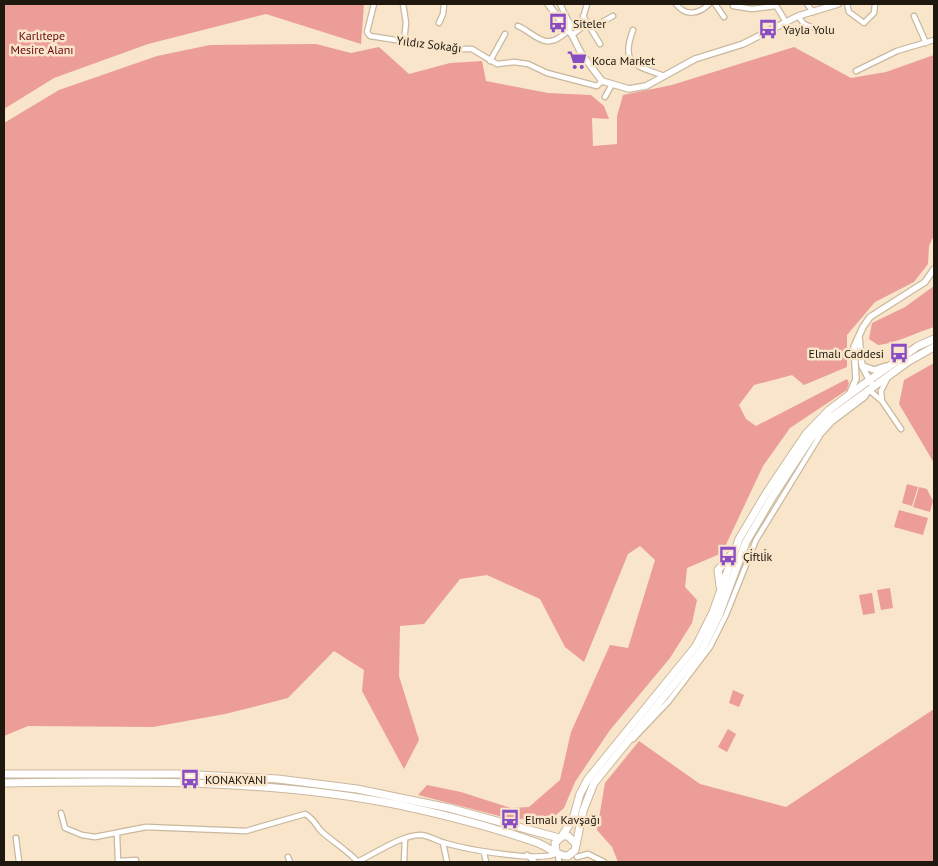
<svg xmlns="http://www.w3.org/2000/svg" width="938" height="866" font-family="'PT Sans',sans-serif">
  <style>
    .green { fill: #ec9d97 }
    .lines { fill: none; stroke-linecap: round; stroke-linejoin: round }
    .minor-casing { stroke: #cab89e; stroke-width: 7 }
    .major-casing { stroke: #cab89e; stroke-width: 8 }
    .highway-casing { stroke: #cab89e; stroke-width: 9 }
    .minor { stroke: #fff; stroke-width: 4.5 }
    .major { stroke: #fff; stroke-width: 5.5 }
    .highway { stroke: #fff; stroke-width: 7 }
    .labels { text-anchor: middle; dominant-baseline: central; stroke-width: 5; stroke-linejoin: round; paint-order: stroke }
    .poi-label { font-size: 12px; fill: #1f180e; stroke: #f8e5ca; text-anchor: start }
    .park-label { font-size: 12px; fill: #690710; stroke: #f8e5ca }
    .street-label { font-size: 12px; fill: #1f180e; stroke: #f8e5ca }
  </style>
  <rect width="100%" height="100%" fill="#f8e5ca"/>
  <path class="green" d="M4,4H364L361,44L266,14L148,44L54,78L4,109Z
    M316,44L351,53L379,47L409,74L450,63L482,61L486,81L548,93L591,95L604,106L609,119L592,118L593,146L617,144V116L623,95L672,85L794,47L851,78L886,72L934,55V235L929,246L928,264L914,282L875,302L847,335V367L804,385L792,375L754,385L739,405L746,419L756,426L847,379L849,383L847,390L790,428L763,466L722,553L687,568L685,587L697,600L692,623L670,658L610,730L575,782L564,808L549,821L507,818L418,795L427,785L461,792L511,808L529,807L560,780L571,732L610,645L628,648L655,560L640,546L628,554L584,662L565,647L540,599L487,575L460,579L424,624L400,626L399,676L419,740L404,769L362,691L364,670L334,651L288,698L225,714L153,727L28,726L4,736V123L59,90L157,56L210,45Z
    M934,286V327C915,333 897,343 878,345L869,339L872,323L905,307Z
    M934,363V463L899,404L904,380Z
    M907,484L918,487L912,506L902,503Z
    M919,487L927,489L933,501L930,512L913,507Z
    M899,510L928,518L923,535L894,527Z
    M890,588L893,608L881,610L877,590Z
    M872,593L875,613L863,615L859,595Z
    M733,690L744,695L739,707L729,703Z
    M934,709V862H618L612,847L597,830L605,783L639,741L700,784L786,807Z
    M728,729L736,734L727,752L718,747Z"/>
  <g class="lines">
    <defs>
      <path id="minor" d="M374,4L367,32L370,36L453,49H472L497,64L514,62L528,64L547,73L597,86L602,81
        M403,4L406,23L404,41
        M676,4C685,16 698,15 709,4
        M715,4L724,17
        M775,4L786,22
        M807,4L813,12
        M847,4L849,12L864,23L874,13L875,4
        M733,6L752,9L776,6
        M583,16L600,44
        M798,16L804,24L824,32
        M914,16L926,43
        M439,23L443,14L444,4
        M518,26C532,32 544,49 560,37C565,34 569,31 571,26L560,4
        M591,28L613,16
        M633,30C620,65 635,65 664,76
        M572,35L580,29L587,4
        M490,61L505,34
        M856,71L897,51L934,40
        M605,97L611,86
        M882,401L881,391L887,379
        M633,739L669,701L710,647L726,615L756,540L821,434L832,422L865,397L869,390L882,401L901,429
        M61,813L65,828L82,835L95,837L146,827L246,831L305,814C313,818 315,824 321,831C333,842 347,850 358,862
        M117,834L118,861L136,860
        M16,838L19,862
        M443,843L447,862
        M484,853L486,862
        M558,854L559,862
        M527,855L535,862
        M288,857L290,862
        M577,857L588,854L604,862
        M357,862C374,854 402,835 420,835C429,835 436,841 445,843C465,849 541,863 557,853
        M404,862L405,838"/>
      <path id="major" d="M548,4L572,35L581,53L602,81L629,89L646,86L695,59L743,44L798,16L838,4
        M859,337L862,366L871,383
        M863,366L874,370L886,366
        M850,393L856,379L854,347L863,327L870,317L925,282L934,269"/>
      <path id="highway" d="M720,586L718,570L731,555
        M4,774H177L278,779L357,789L449,808L559,838
        M4,783C136,781 269,779 399,805C446,815 493,827 538,843C546,846 560,857 568,856L575,850L583,811L594,783L702,650L719,615L746,542L773,496L811,438L833,416L909,361L934,347
        M562,836L573,819L580,794L588,779L696,646L713,612L739,539L767,492L806,434L829,410L864,384L918,346L934,339
        M556,852L555,843L562,836H568L575,843"/>
    </defs>
    <use href="#minor" class="minor-casing"/>
    <use href="#major" class="major-casing"/>
    <use href="#highway" class="highway-casing"/>
    <use href="#minor" class="minor"/>
    <use href="#major" class="major"/>
    <use href="#highway" class="highway"/>
  </g>
  <defs>
    <symbol id="bus-bare" viewBox="-9 -9 18 18"><path d="M-5-6H5V4H4V6H2V4H-2V6H-4V4H-5ZM-3.5-4V0h7V-4ZM-3.5 1.2v1.5H-2V1.2ZM2 1.2v1.5H3.5V1.2Z" fill="#894dc3" stroke="#f8e5ca" stroke-width="2.5" paint-order="stroke"/></symbol>
    <symbol id="supermarket-bare" viewBox="-9 -9 18 18"><path d="M-6-5.5h2.5l.6 2H6L4.5 2H-2.5L-4.4-4H-6ZM-1.5 3.2a1.3 1.3 0 1 0 .1 0ZM3 3.2a1.3 1.3 0 1 0 .1 0Z" fill="#894dc3" stroke="#f8e5ca" stroke-width="2.5" paint-order="stroke"/></symbol>
  </defs>
  <g fill-rule="evenodd">
    <use href="#bus-bare" x="544" y="9" width="28" height="28"/>
    <use href="#bus-bare" x="754" y="15" width="28" height="28"/>
    <use href="#supermarket-bare" x="563" y="46" width="28" height="28"/>
    <use href="#bus-bare" x="885" y="339" width="28" height="28"/>
    <use href="#bus-bare" x="714" y="542" width="28" height="28"/>
    <use href="#bus-bare" x="176" y="765" width="28" height="28"/>
    <use href="#bus-bare" x="496" y="805" width="28" height="28"/>
  </g>
  <g class="labels">
    <g class="poi-label">
      <text x="573" y="23">Siteler</text>
      <text x="783" y="29">Yayla Yolu</text>
      <text x="592" y="60">Koca Market</text>
      <text x="884" y="353" text-anchor="end">Elmalı Caddesi</text>
      <text x="743" y="556">Çi̇ftli̇k</text>
      <text x="205" y="779">KONAKYANI</text>
      <text x="525" y="819">Elmalı Kavşağı</text>
    </g>
    <g class="park-label">
      <text x="42" y="35">Karlıtepe<tspan x="42" dy="14">Mesire Alanı</tspan></text>
    </g>
    <g class="street-label">
      <text transform="translate(429 44) rotate(7)">Yıldız Sokağı</text>
    </g>
  </g>
  <rect width="938" height="866" fill="none" stroke="#1f180e" stroke-width="10"/>
</svg>
